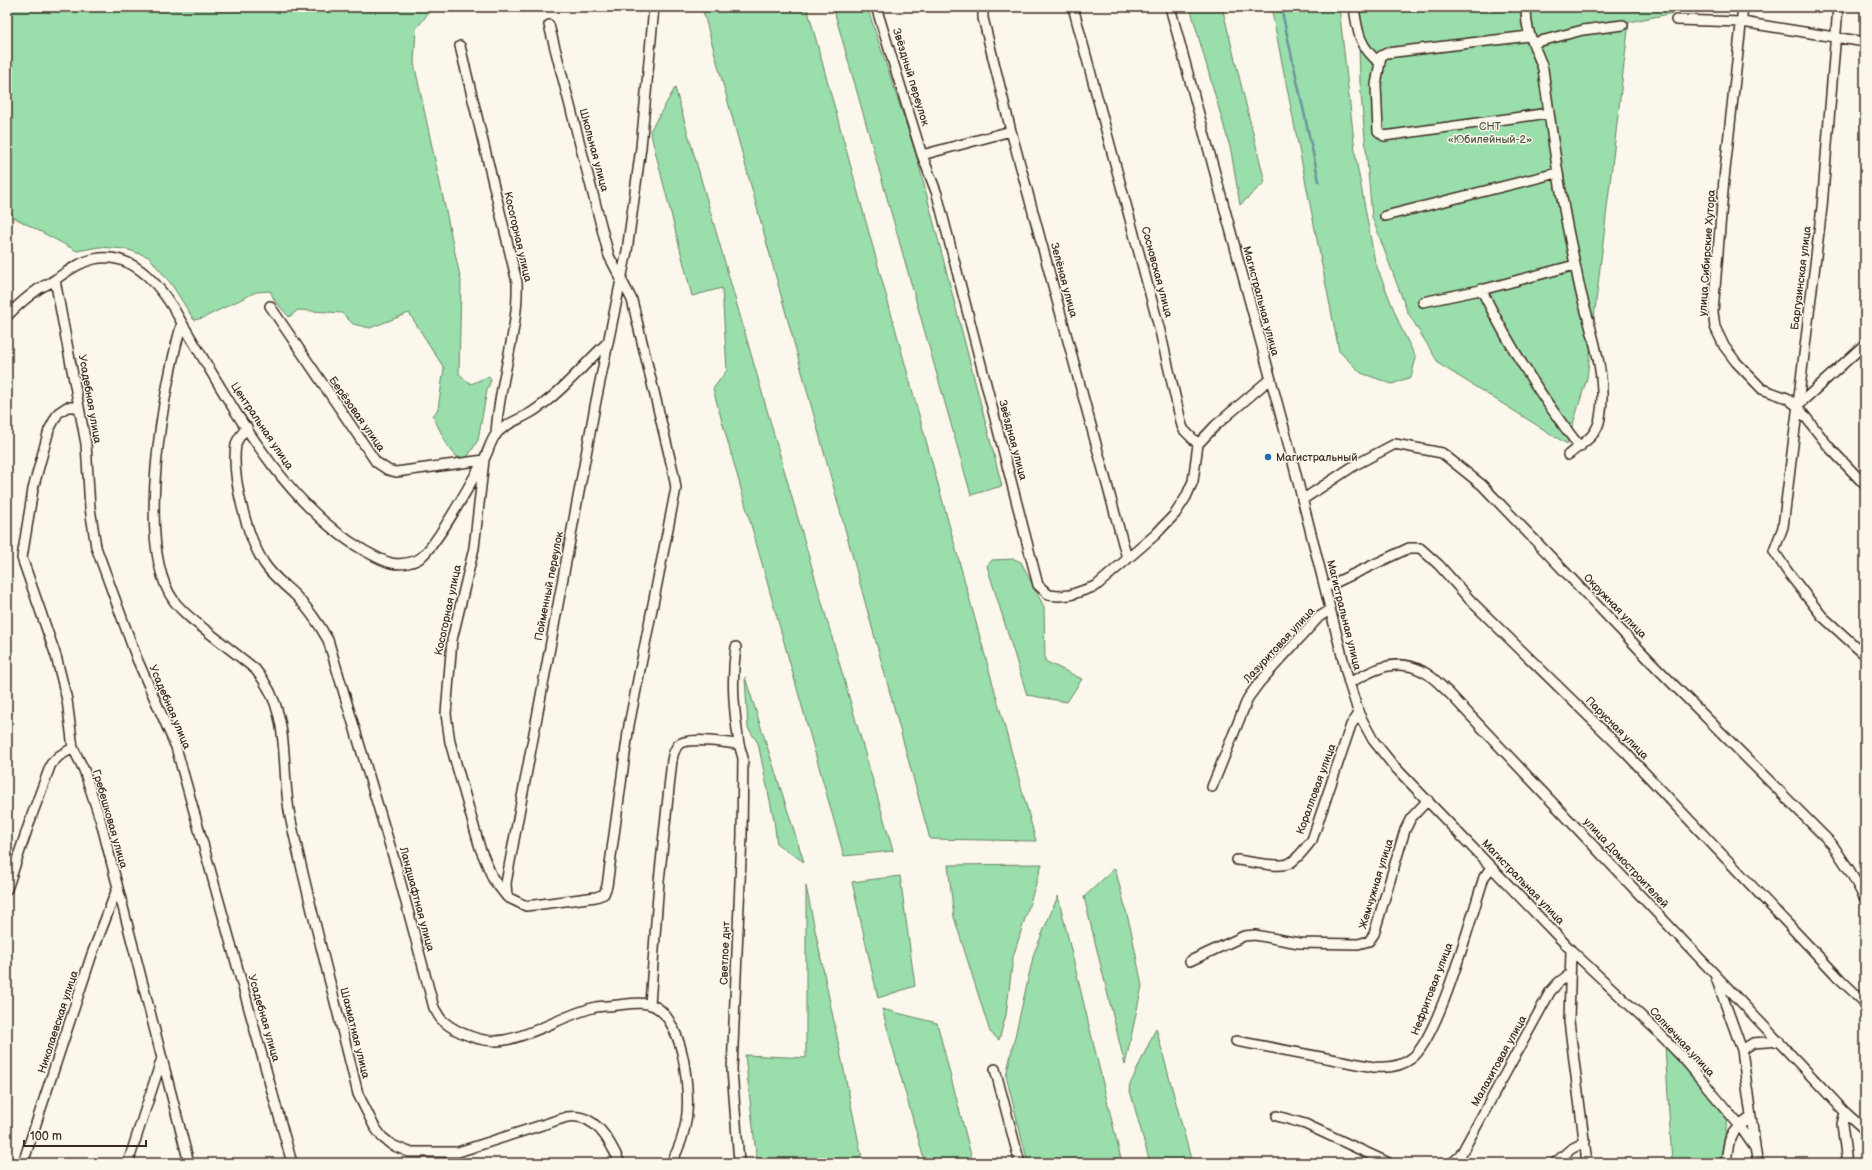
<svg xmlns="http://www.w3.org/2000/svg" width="1872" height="1170" font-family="'Balsamiq Sans',sans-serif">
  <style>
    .green { fill: #99deab; stroke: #6a8464 }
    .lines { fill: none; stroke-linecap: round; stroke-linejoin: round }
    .stream { stroke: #6e939d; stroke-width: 2.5 }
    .minor-casing { stroke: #3b2a1e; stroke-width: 12 }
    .minor { stroke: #fbf7ec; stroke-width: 9 }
    .poi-dot { fill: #1f6fb2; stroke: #fbf7ec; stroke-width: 1.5 }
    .labels { text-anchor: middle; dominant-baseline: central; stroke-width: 3; stroke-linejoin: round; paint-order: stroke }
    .street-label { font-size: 11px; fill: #3b2a1e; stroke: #fbf7ec }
    .park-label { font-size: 11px; fill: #525741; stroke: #fbf7ec }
    .poi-label { font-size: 11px; fill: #3b2a1e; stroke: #fbf7ec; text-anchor: start }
  </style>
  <rect width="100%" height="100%" fill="#fbf7ec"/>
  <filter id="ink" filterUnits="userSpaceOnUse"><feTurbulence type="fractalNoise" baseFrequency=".025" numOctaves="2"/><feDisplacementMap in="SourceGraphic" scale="8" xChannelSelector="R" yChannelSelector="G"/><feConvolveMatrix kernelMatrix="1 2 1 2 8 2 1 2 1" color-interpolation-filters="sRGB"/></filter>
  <g filter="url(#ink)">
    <path class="green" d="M7,7H433L416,29L414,63L461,281L459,374L471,384L489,376L491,380L487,390L478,440L467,458L457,457L447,445L433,416L438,409L444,368L409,313L370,328L353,324L342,313L298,310L289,317L275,301L270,291L256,292L203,318L194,320L172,285L149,257L126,249L99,247L77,251L13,217L7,198Z
      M702,7H807L1036,841L930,839Z
      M833,7H867L916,154L1002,486L971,495Z
      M1190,7H1222L1265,182L1240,205L1231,151Z
      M1271,7H1339L1356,159L1375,262L1401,328L1416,358L1411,377L1392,384L1361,373L1339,351Z
      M1358,7H1694V9L1629,22L1587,378L1567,444L1439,364L1407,311L1372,217L1360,82Z
      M675,88L893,851L844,856L713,389L727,370L722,288L692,296L650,131Z
      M1014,559L1021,562L1044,607L1045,661L1082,679L1067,702L1027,695L987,566L992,560Z
      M745,677L804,862L777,844L774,820L758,743L748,728Z
      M1042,864L1013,957L1006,1015L999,1040L990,1032L954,917L948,865Z
      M1115,868L1131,930L1142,986L1125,1065L1084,897Z
      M900,876L915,986L878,998L852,882Z
      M806,886L862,1158L860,1163H757L745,1055L806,1058Z
      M1058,896L1122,1163H1028L1006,1076L1034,953Z
      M882,1009L937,1023L973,1163H925Z
      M1156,1028L1192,1163H1150L1129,1087Z
      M1665,1046L1728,1118L1720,1163H1672Z"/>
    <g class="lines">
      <path class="stream" d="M1281,7L1319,181"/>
      <defs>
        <path id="minor" d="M876,7L922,155
          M983,7V18L1011,131L1127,558
          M1073,7L1160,331L1182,426L1184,430L1198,444L1216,425L1270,379
          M1170,7L1287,439L1349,683L1359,714L1373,740L1393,765L1571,950L1569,1021L1587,1163
          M1354,7C1357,31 1360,48 1380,63
          M1527,7C1523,29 1537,49 1543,69C1551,127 1558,183 1570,240C1574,258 1577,276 1581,293C1591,331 1608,378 1600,418C1597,437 1581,444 1568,455
          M1743,7L1724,179L1713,312L1715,327L1724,346L1736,362L1762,389L1787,398L1797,406L1829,447L1865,485
          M1838,7L1822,207L1783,527L1774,551L1787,571L1822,616L1865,655
          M1676,20L1742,22L1865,42
          M1529,36L1387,53L1381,56L1376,85L1378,131L1384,136L1549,113
          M1533,43L1583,30L1623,25
          M460,46L517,282C519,333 498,384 496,435
          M1011,131L922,155L937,194L1038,585L1049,595L1058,596L1070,595L1096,586L1155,535L1175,514L1186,497L1193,481L1198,444
          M1385,216L1557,173
          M55,280L86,444L90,508L96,547L137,659L176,747L292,1163
          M1481,289C1509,345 1541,398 1580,447
          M1423,302L1485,289L1575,265
          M270,306L376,462L388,470L396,472L484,460L474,548L452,640L446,714L450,742L480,848L493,879L507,897L526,906L596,897L604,894L607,886L629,725L676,488L673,471L632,300L609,256L549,25
          M7,316C17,306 28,296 40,288C45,285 51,283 56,279C68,271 80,262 94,259C135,250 165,291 182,323C164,385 134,546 174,601C183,613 195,622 207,631C223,644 239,656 255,669C294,714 279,768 291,821C311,913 336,1003 358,1094L374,1126L382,1137L392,1145L409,1152H458L567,1117C595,1112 610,1141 620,1163
          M182,323C230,402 283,505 365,551C383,561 396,569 417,560C433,553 473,479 483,461C488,453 490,442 496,434C506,423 519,420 532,412C537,409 542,405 547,401C570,383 587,361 608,342
          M1797,406L1865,344
          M79,407H67L58,413L49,430L33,489L22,558L56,656L67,700L73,748L84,770L101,822L189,1163
          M247,427C243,433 237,438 236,445C231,476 247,537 264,563C272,576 285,585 296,596C309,609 319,624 328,640L397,869L434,1008C437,1012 439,1018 443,1021C458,1034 485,1044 505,1040C537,1034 565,1014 596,1007C603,1006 611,1006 618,1005C628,1004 638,1002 648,1004C670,1008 681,1044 684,1063C690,1100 690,1130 671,1163
          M1302,500L1355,465L1395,444L1442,453L1482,485L1657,668L1832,844L1850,871L1865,899
          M1326,587L1409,548H1420L1439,565L1471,601L1626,753L1840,979L1865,1003
          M1349,683C1373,670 1397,656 1424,672C1434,677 1442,687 1450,694L1845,1112L1865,1130
          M739,744L743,758L742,835L732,1070L739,1163
          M1212,787L1248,698L1259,683L1319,617L1330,610
          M1237,860C1249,861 1279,869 1290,863C1299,858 1305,848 1312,840L1351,725L1359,714
          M7,889L32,815L51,764L59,756L73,748
          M507,897L506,883L596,401L627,251L641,147L654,7
          M1571,950L1656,1030L1685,1060L1739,1125L1755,1148L1758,1163
          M1190,961L1244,936L1255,935L1299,943L1358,944L1369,941L1374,934L1405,830L1411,818L1428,800
          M1716,978L1742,1050L1755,1146
          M650,1004L659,881L672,760C673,754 675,749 678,745C687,736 726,743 739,744C734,710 731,681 736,647
          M1236,1041L1374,1067C1387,1068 1401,1067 1412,1058C1439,1037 1472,915 1484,877L1491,868
          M1742,1050L1753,1043L1779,1041
          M995,1069L1020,1163
          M1845,1112L1842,1124L1847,1163
          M1277,1116L1305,1124L1389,1163
          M23,1163L92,954L117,889
          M128,1163L162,1058
          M1452,1163L1460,1156L1550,992L1559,982L1570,974
          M1555,1163L1571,1149L1585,1142
          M1726,1163C1729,1138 1728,1133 1750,1118"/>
      </defs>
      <use href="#minor" class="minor-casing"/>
      <use href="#minor" class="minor"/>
    </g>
  </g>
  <circle class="poi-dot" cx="1268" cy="457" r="4"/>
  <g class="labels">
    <g class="street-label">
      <text transform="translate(911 77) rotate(73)">Звёздный переулок</text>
      <text transform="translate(594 150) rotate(75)">Школьная улица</text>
      <text transform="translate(518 237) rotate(77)">Косогорная улица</text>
      <text transform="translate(1707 253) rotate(-86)">улица Сибирские Хутора</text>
      <text transform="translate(1157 272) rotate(75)">Сосновская улица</text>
      <text transform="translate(1801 278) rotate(-83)">Баргузинская улица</text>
      <text transform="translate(1064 280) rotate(75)">Зелёная улица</text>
      <text transform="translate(1261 301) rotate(75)">Магистральная улица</text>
      <text transform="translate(90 399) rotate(80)">Усадебная улица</text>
      <text transform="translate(357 414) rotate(55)">Берёзовая улица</text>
      <text transform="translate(262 426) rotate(56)">Центральная улица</text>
      <text transform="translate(1013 440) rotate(75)">Звёздная улица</text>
      <text transform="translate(549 586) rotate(-79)">Пойменный переулок</text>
      <text transform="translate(1615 606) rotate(46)">Окружная улица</text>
      <text transform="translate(448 610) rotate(-78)">Косогорная улица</text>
      <text transform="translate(1344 615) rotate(76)">Магистральная улица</text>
      <text transform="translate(1279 645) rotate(-47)">Лазуритовая улица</text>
      <text transform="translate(170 707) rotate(67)">Усадебная улица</text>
      <text transform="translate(1617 728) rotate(45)">Парусная улица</text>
      <text transform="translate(1316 789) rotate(-70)">Коралловая улица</text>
      <text transform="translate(110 819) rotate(74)">Гребешковая улица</text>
      <text transform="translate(1626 863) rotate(47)">улица Домостроителей</text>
      <text transform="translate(1523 882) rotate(46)">Магистральная улица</text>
      <text transform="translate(1376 884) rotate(-73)">Жемчужная улица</text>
      <text transform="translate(417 899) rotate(75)">Ландшафтная улица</text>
      <text transform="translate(725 953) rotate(-88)">Светлое днт</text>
      <text transform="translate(1432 989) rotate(-69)">Нефритовая улица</text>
      <text transform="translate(264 1018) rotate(74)">Усадебная улица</text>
      <text transform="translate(58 1022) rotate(-72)">Николаевская улица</text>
      <text transform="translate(355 1033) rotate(76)">Шахматная улица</text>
      <text transform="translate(1682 1042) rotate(47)">Солнечная улица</text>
      <text transform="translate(1499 1061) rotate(-61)">Малахитовая улица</text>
    </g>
    <g class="park-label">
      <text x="1490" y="126">СНТ<tspan x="1490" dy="13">«Юбилейный-2»</tspan></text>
    </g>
    <g class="poi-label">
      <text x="1276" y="457">Магистральный</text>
    </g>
  </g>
  <rect width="1872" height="1170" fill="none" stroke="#fbf7ec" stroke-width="24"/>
  <rect x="12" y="12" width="1848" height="1146" fill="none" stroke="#3b2a1e" stroke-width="1.5" filter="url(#ink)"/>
  <path d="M24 1140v6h122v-6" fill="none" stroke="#3b2a1e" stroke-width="2"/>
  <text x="30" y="1140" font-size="12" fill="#3b2a1e" stroke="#fbf7ec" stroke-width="3" paint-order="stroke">100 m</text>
</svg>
